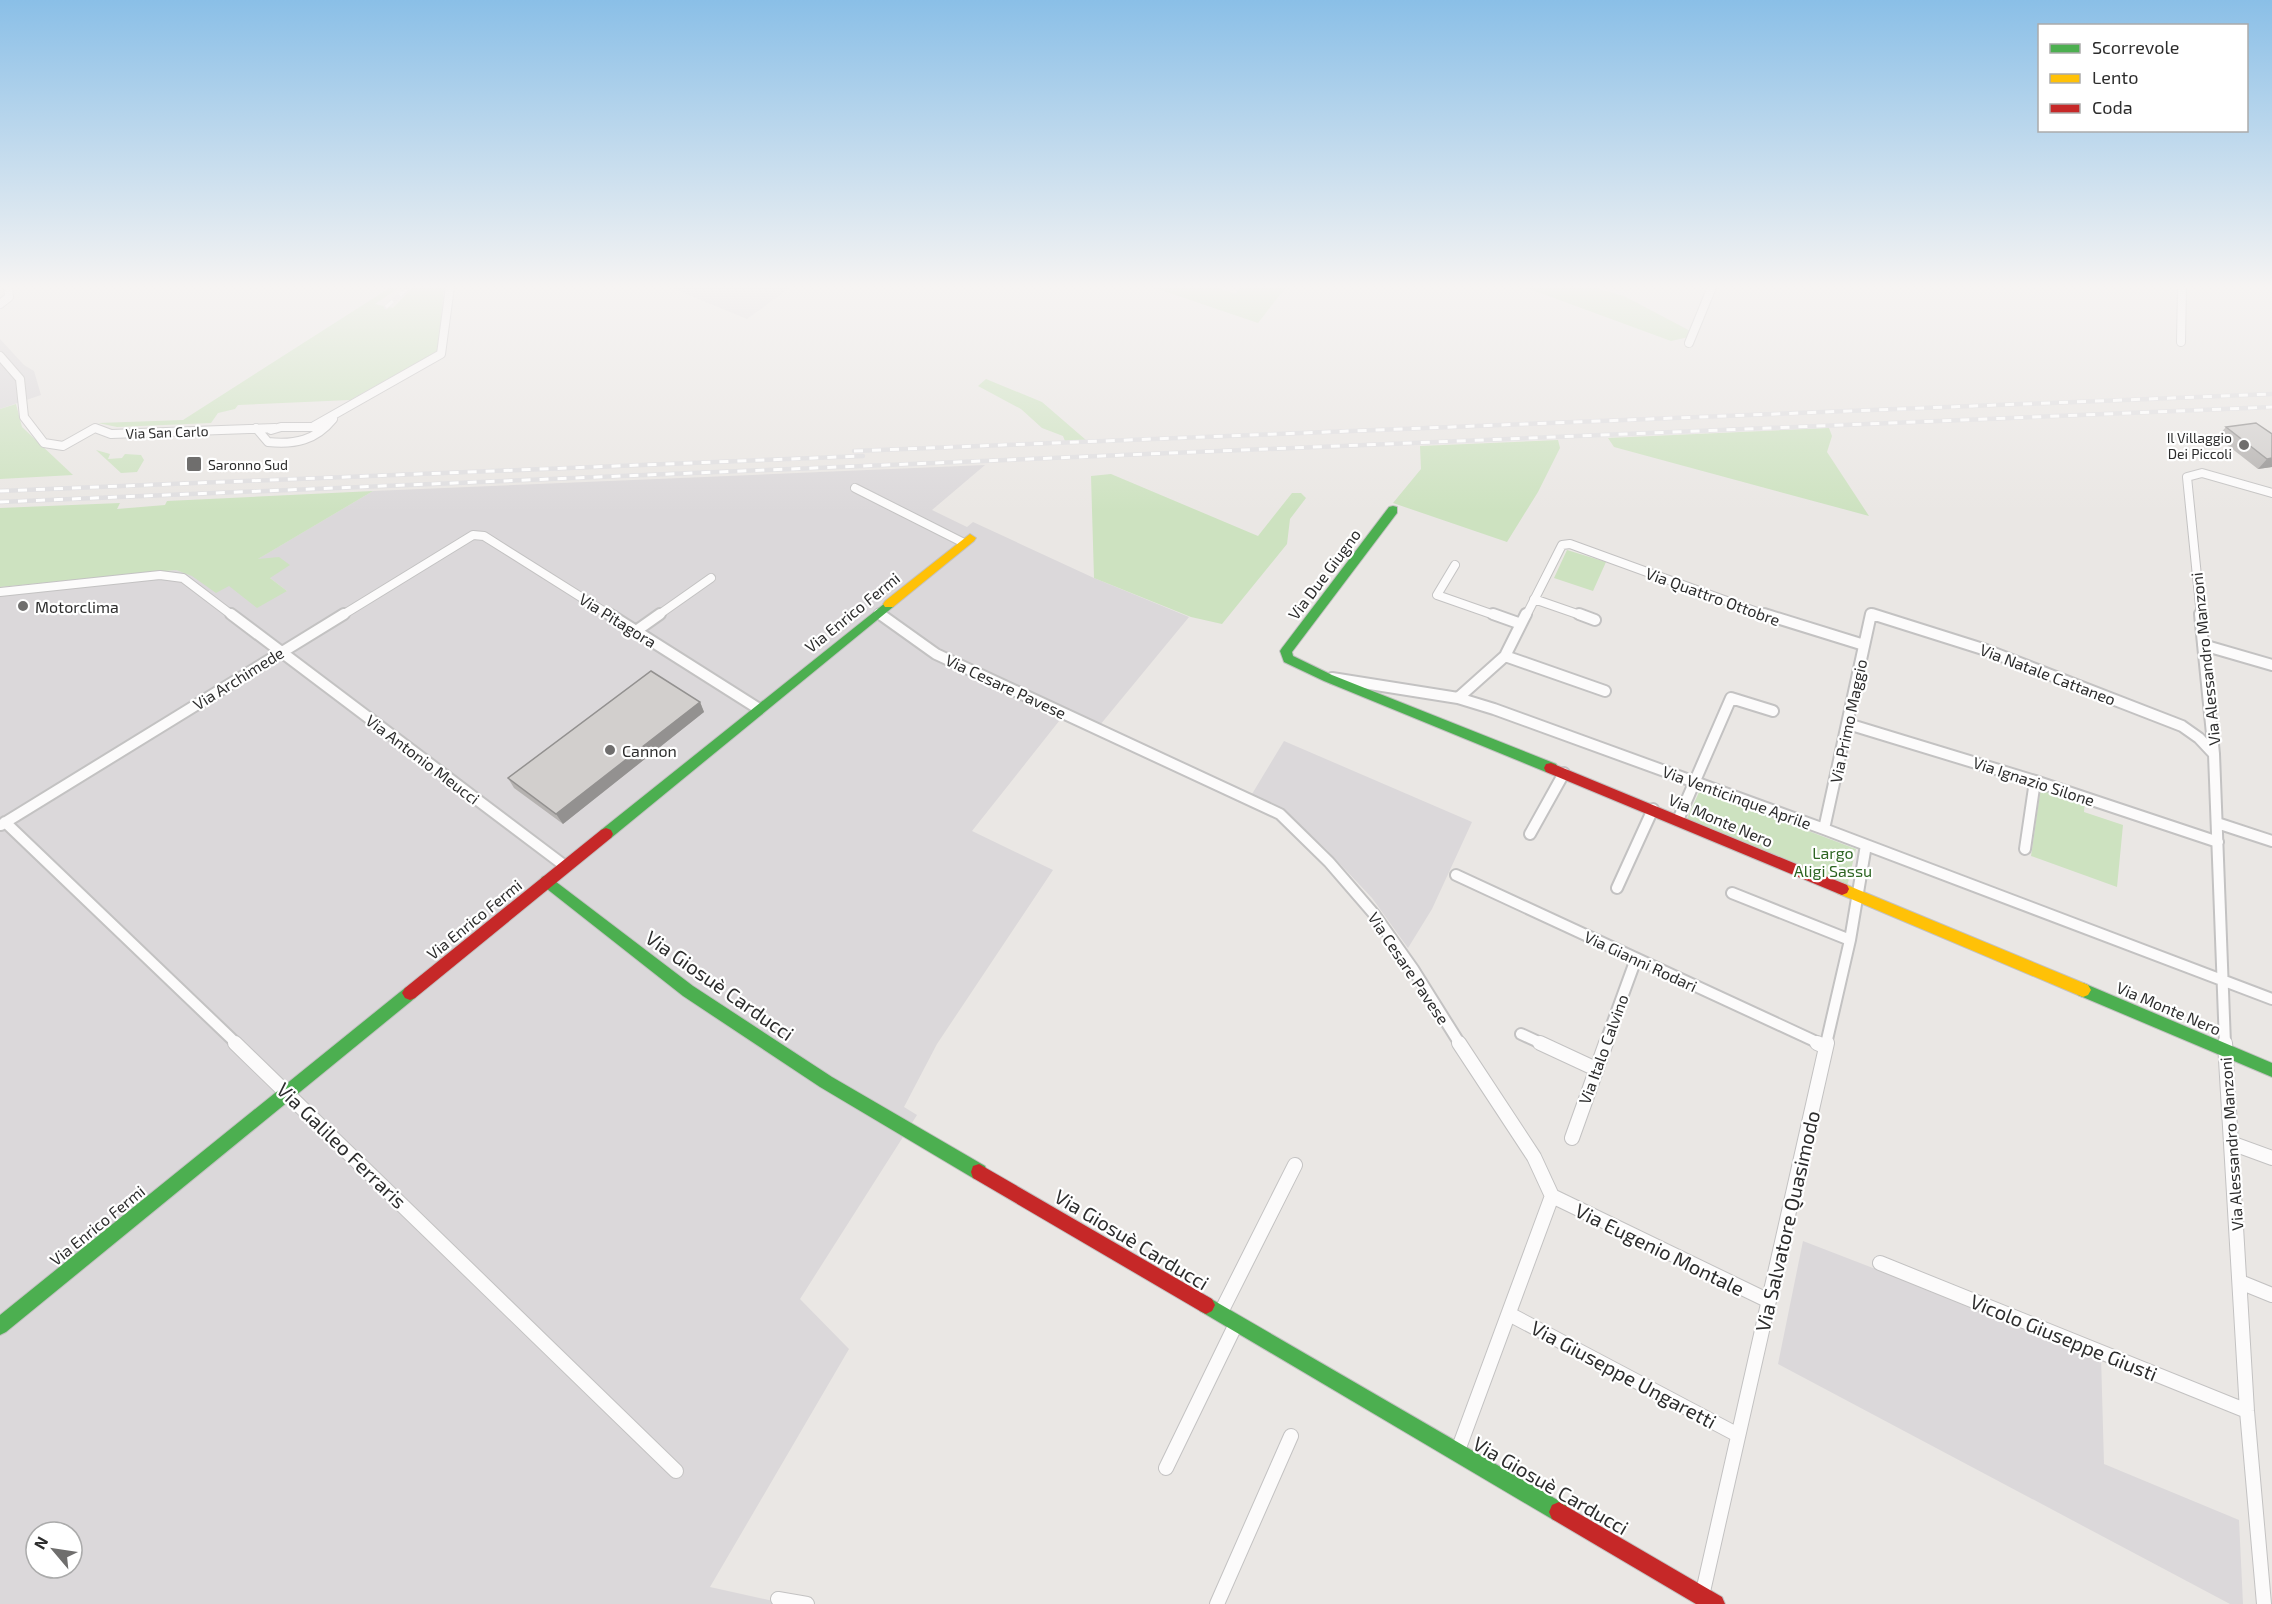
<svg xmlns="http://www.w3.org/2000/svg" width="2272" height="1604" font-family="'Exo 2',sans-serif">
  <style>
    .industrial { fill: #dbd8da; fill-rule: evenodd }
    .green { fill: #cde2c0 }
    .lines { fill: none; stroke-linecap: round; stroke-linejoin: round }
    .street-far2-casing { stroke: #c3c2c2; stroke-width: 10 }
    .street-far1-casing { stroke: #c3c2c2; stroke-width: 14 }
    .street-casing { stroke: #c3c2c2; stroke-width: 16 }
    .fast-casing { stroke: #c3c2c2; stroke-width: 2 }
    .slow-casing { stroke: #c3c2c2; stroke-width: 2 }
    .jam-casing { stroke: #c3c2c2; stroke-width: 2 }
    .street-far2 { stroke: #fcfbfb; stroke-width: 8 }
    .street-far1 { stroke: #fcfbfb; stroke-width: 10 }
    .street { stroke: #fcfbfb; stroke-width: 14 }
    .fast { fill: #4caf50; fill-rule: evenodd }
    .slow { fill: #ffc107; fill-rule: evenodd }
    .jam { fill: #c62828; fill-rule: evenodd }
    .rail-casing { stroke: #dfdee0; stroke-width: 4.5 }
    .rail { stroke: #fff; stroke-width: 3; stroke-dasharray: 9; stroke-linecap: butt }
    .wall { fill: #b5b2b0 }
    .shaded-wall { fill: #939190 }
    .building { fill: #d2cfcd; stroke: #939190; stroke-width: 1.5 }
    .poi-dot { fill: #6f6e6d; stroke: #fff; stroke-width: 2 }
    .labels { text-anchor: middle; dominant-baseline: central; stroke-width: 4.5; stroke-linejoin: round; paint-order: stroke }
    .far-street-label { font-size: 14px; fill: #2d2d2d; stroke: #fff }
    .far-poi-label { font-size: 14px; fill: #2d2d2d; stroke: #fff; text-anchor: end }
    .street-label { font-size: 16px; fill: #2d2d2d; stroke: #fff }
    .poi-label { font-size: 16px; fill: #2d2d2d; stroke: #fff; text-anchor: start }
    .park-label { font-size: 16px; fill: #2d6522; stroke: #fff }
    .near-street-label { font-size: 20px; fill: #2d2d2d; stroke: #fff }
  </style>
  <rect width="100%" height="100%" fill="#eae7e4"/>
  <path class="industrial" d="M669,287H791L747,319Z
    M0,339L24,365L34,371L41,395L0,409Z
    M985,465L932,510L967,527L973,522L1094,578L1189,617L1100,725L1067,711L972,831L1053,870L937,1044L904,1107L917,1115L800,1299L849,1349L710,1587L787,1604H0V587L176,570L229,586L287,591L270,578L256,560L373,491ZM36,1532H72V1568H36Z
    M1284,741L1472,822L1432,909L1408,948L1372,898L1326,849L1283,809L1252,794Z
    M1803,1241L2101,1356L2104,1464L2239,1520L2243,1604H2230L1778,1364Z"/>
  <path class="green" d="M391,287H400L375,304L393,308L413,287H444L438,351L350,400L238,405L235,409L218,413L211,423L117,427L98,423L183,420Z
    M1152,287H1216L1236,294L1241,287H1286L1258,323Z
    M1524,287H1592L1624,296L1698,335L1671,341Z
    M986,379L1042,402L1086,440L1065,441L1063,436L1042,428L1021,409L978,386Z
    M16,404L22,427L73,475L0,479V409Z
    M1829,428L1832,436L1827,452L1869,516L1614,447L1608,438Z
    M1558,440L1560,448L1538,492L1507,542L1393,503L1421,469L1420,446Z
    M96,450L110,454L108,459L122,458L125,454L141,455L144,460L137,472L121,473Z
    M1111,474L1258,536L1292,493H1301L1306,498L1290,519L1287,544L1222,624L1191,617L1094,578L1091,476Z
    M373,491L258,559L279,557L290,565L270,578L287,591L257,608L229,586L216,593L192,576L176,570L0,587V508L120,503L117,509L165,505L167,501Z
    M1567,550L1606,562L1593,591L1554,578Z
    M2041,786L2085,801L2084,812L2123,825L2117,887L2031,856Z
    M1700,790L1856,849L1847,887L1686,821Z"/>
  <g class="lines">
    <defs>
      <path id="street-far2" d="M0,304L9,297L8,287
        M2181,342L2182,287
        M1689,343L1712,287
        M0,356L20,379L24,417L44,443L63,446L95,428L111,434L275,428
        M314,426L441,354L450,287
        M256,428L268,442C295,445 316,440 333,419
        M271,430L281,427H318
        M855,488L964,543
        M1455,565L1437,595L1497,616
        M0,592L160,575L183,578L233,616
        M1534,599L1583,616
        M878,613L882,616
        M341,616L473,535L484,536L611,616
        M657,616L711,578
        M1526,616L1562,545L1570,544L1768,616
        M1871,616H1877
        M2201,616L2187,477L2202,473L2272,493"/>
      <path id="street-far1" d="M231,614L565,866
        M609,614L759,709
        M880,614L936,654L1280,814L1329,862L1374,914L1413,969L1460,1044
        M1493,614L1521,624
        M1579,614L1595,620
        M1764,614L1864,645
        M1872,614L1986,650L2182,726L2199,738L2214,754
        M2200,614L2214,754L2225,1044
        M636,631L660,614
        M2203,645L2272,665
        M1505,656L1605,691
        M1332,678L1458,698L1494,709L1824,829L2272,999
        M1458,698L1505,656L1526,614
        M1848,724L2035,781L2218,842
        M1678,820L1731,698L1773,711
        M5,822L237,1044
        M2217,823L2272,841
        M1,825L344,614
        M1824,829L1871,614
        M1530,834L1564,773
        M2025,849L2035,781
        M1456,875L1821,1044
        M1617,888L1653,809
        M1732,893L1850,940
        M1521,1034L1543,1044
        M1605,1044L1636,959
        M1826,1044L1850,940L1866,845"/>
      <path id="street" d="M235,1043L676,1471
        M1540,1043L1596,1069
        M1817,1043L1826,1047
        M2225,1043L2247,1411L2264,1604
        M1572,1138L1606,1043
        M2231,1143L2272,1158
        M1552,1196L1769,1301
        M1880,1263L2247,1411
        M2240,1282L2272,1295
        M1220,1314L1295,1165
        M1509,1314L1738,1435
        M1457,1453L1552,1196L1534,1157L1459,1043
        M1166,1468L1236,1324
        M1702,1596L1827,1043
        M778,1599L807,1604
        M1217,1604L1291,1436"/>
      <path id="fast" d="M1393,506L1397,507V513L1292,652L1293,656L1332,675L1556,764L1558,768L1556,772H1546L1324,681L1284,662L1280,651L1282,648L1389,507Z
        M889,600L895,604L893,607L611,838H601L599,834L601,830Z
        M547,875L693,986L832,1077L985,1166L987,1172L985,1178L979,1180L973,1178L820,1087L683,996L542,885L540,881L542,877Z
        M2083,983L2272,1063V1077L2078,995L2075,990L2078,985Z
        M410,986L415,988L418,993L415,998L6,1332L0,1335V1315L405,988Z
        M1206,1296L1566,1505L1569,1512L1566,1519L1559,1522L1552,1519L1200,1311L1197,1305L1200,1299Z"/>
      <path id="slow" d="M970,534L976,538L974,541L893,607H885L883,604L885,601Z
        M1842,883L2088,985L2091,990L2088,995L2083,997L2078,995L1837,893L1835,889L1837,885Z"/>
      <path id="jam" d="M1551,763L1847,885L1849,889L1847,893L1842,895L1837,893L1546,772L1544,768L1546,764Z
        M606,828L611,830L613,834L611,838L415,998L410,1000L405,998L402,993L405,988L601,830Z
        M979,1164L1212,1299L1215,1305L1212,1311L1206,1314L1200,1311L973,1178L971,1172L973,1166Z
        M1559,1502L1722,1597L1725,1604H1696L1552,1519L1549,1512L1552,1505Z"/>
    </defs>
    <use href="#street-far2" class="street-far2-casing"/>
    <use href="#street-far1" class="street-far1-casing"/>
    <use href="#street" class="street-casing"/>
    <use href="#fast" class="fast-casing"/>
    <use href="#slow" class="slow-casing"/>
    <use href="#jam" class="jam-casing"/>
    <use href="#street-far2" class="street-far2"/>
    <use href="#street-far1" class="street-far1"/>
    <use href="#street" class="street"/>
    <use href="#fast" class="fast"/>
    <use href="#slow" class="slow"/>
    <use href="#jam" class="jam"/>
    <defs>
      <path id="rail" d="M386,307L409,287
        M854,451L2272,394
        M0,491L863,456
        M0,502L2272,407"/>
    </defs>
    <use href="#rail" class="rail-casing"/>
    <use href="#rail" class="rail"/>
  </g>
  <path class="wall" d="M2226,427L2272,434V467L2258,469L2217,437Z
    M700,702L704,712L563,824L514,788L508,778Z"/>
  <path class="shaded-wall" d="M2272,458V467L2258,469L2267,459Z
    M700,702L704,712L563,824L556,814Z"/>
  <path class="building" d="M2256,423L2272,434V458L2267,459L2226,427Z
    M651,671L700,702L556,814L508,778Z"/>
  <linearGradient id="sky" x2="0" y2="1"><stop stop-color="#8abfe7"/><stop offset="0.56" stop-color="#f6f4f3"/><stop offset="1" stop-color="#f6f4f3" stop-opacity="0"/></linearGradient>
  <rect width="2272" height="512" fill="url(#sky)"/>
  <g class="poi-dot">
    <circle cx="2244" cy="445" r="6"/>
    <rect x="186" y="456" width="16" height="16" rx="3"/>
    <circle cx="23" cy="606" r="6"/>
    <circle cx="610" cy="750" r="6"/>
  </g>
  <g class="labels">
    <g class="far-street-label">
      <text transform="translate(167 432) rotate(-2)">Via San Carlo</text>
    </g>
    <g class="far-poi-label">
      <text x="2232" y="437">Il Villaggio<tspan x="2232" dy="16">Dei Piccoli</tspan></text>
      <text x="208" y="464" text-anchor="start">Saronno Sud</text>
    </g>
    <g class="street-label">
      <text transform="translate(1324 574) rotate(-53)">Via Due Giugno</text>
      <text transform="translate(1713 596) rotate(20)">Via Quattro Ottobre</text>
      <text transform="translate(852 612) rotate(-39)">Via Enrico Fermi</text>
      <text transform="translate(618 620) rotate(32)">Via Pitagora</text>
      <text transform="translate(2205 659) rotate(-96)">Via Alessandro Manzoni</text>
      <text transform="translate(2048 674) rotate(21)">Via Natale Cattaneo</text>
      <text transform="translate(238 678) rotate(-32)">Via Archimede</text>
      <text transform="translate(1006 686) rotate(25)">Via Cesare Pavese</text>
      <text transform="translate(1848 721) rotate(-78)">Via Primo Maggio</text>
      <text transform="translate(423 759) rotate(37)">Via Antonio Meucci</text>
      <text transform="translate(2034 781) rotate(18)">Via Ignazio Silone</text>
      <text transform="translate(1737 797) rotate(20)">Via Venticinque Aprile</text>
      <text transform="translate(1721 820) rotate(23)">Via Monte Nero</text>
      <text transform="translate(474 919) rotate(-39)">Via Enrico Fermi</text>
      <text transform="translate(1641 961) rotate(25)">Via Gianni Rodari</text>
      <text transform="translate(1409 968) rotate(56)">Via Cesare Pavese</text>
      <text transform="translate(2169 1008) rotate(23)">Via Monte Nero</text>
      <text transform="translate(1603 1049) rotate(-70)">Via Italo Calvino</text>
      <text transform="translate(2231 1144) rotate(-94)">Via Alessandro Manzoni</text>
      <text transform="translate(97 1225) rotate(-39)">Via Enrico Fermi</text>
    </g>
    <g class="poi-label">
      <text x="35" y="606">Motorclima</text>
      <text x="622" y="750">Cannon</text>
    </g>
    <g class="park-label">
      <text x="1833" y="852">Largo<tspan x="1833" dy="18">Aligi Sassu</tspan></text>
    </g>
    <g class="near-street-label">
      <text transform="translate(720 985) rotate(35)">Via Giosuè Carducci</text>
      <text transform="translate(342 1145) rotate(44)">Via Galileo Ferraris</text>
      <text transform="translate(1787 1221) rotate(-77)">Via Salvatore Quasimodo</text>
      <text transform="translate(1132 1239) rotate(31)">Via Giosuè Carducci</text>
      <text transform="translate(1660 1249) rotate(26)">Via Eugenio Montale</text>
      <text transform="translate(2064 1337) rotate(22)">Vicolo Giuseppe Giusti</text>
      <text transform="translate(1624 1374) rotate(28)">Via Giuseppe Ungaretti</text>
      <text transform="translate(1551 1485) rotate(30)">Via Giosuè Carducci</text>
    </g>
  </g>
  <rect x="2038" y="24" width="210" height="108" fill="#ffffff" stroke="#ababab" stroke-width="1.5"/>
  <rect x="2050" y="44" width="30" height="9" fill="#4caf50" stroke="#ababab" stroke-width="1.5"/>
  <text x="2092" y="54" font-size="18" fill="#2d2d2d">Scorrevole</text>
  <rect x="2050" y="74" width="30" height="9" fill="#ffc107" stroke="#ababab" stroke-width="1.5"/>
  <text x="2092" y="84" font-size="18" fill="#2d2d2d">Lento</text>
  <rect x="2050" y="104" width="30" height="9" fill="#c62828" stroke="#ababab" stroke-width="1.5"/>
  <text x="2092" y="114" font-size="18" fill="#2d2d2d">Coda</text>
  <g transform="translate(54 1550) rotate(299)"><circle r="28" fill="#ffffff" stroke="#ababab" stroke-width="1.5"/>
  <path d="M0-4.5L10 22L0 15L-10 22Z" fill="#6f6e6d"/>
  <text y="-9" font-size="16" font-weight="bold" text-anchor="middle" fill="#2d2d2d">N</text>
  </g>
</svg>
